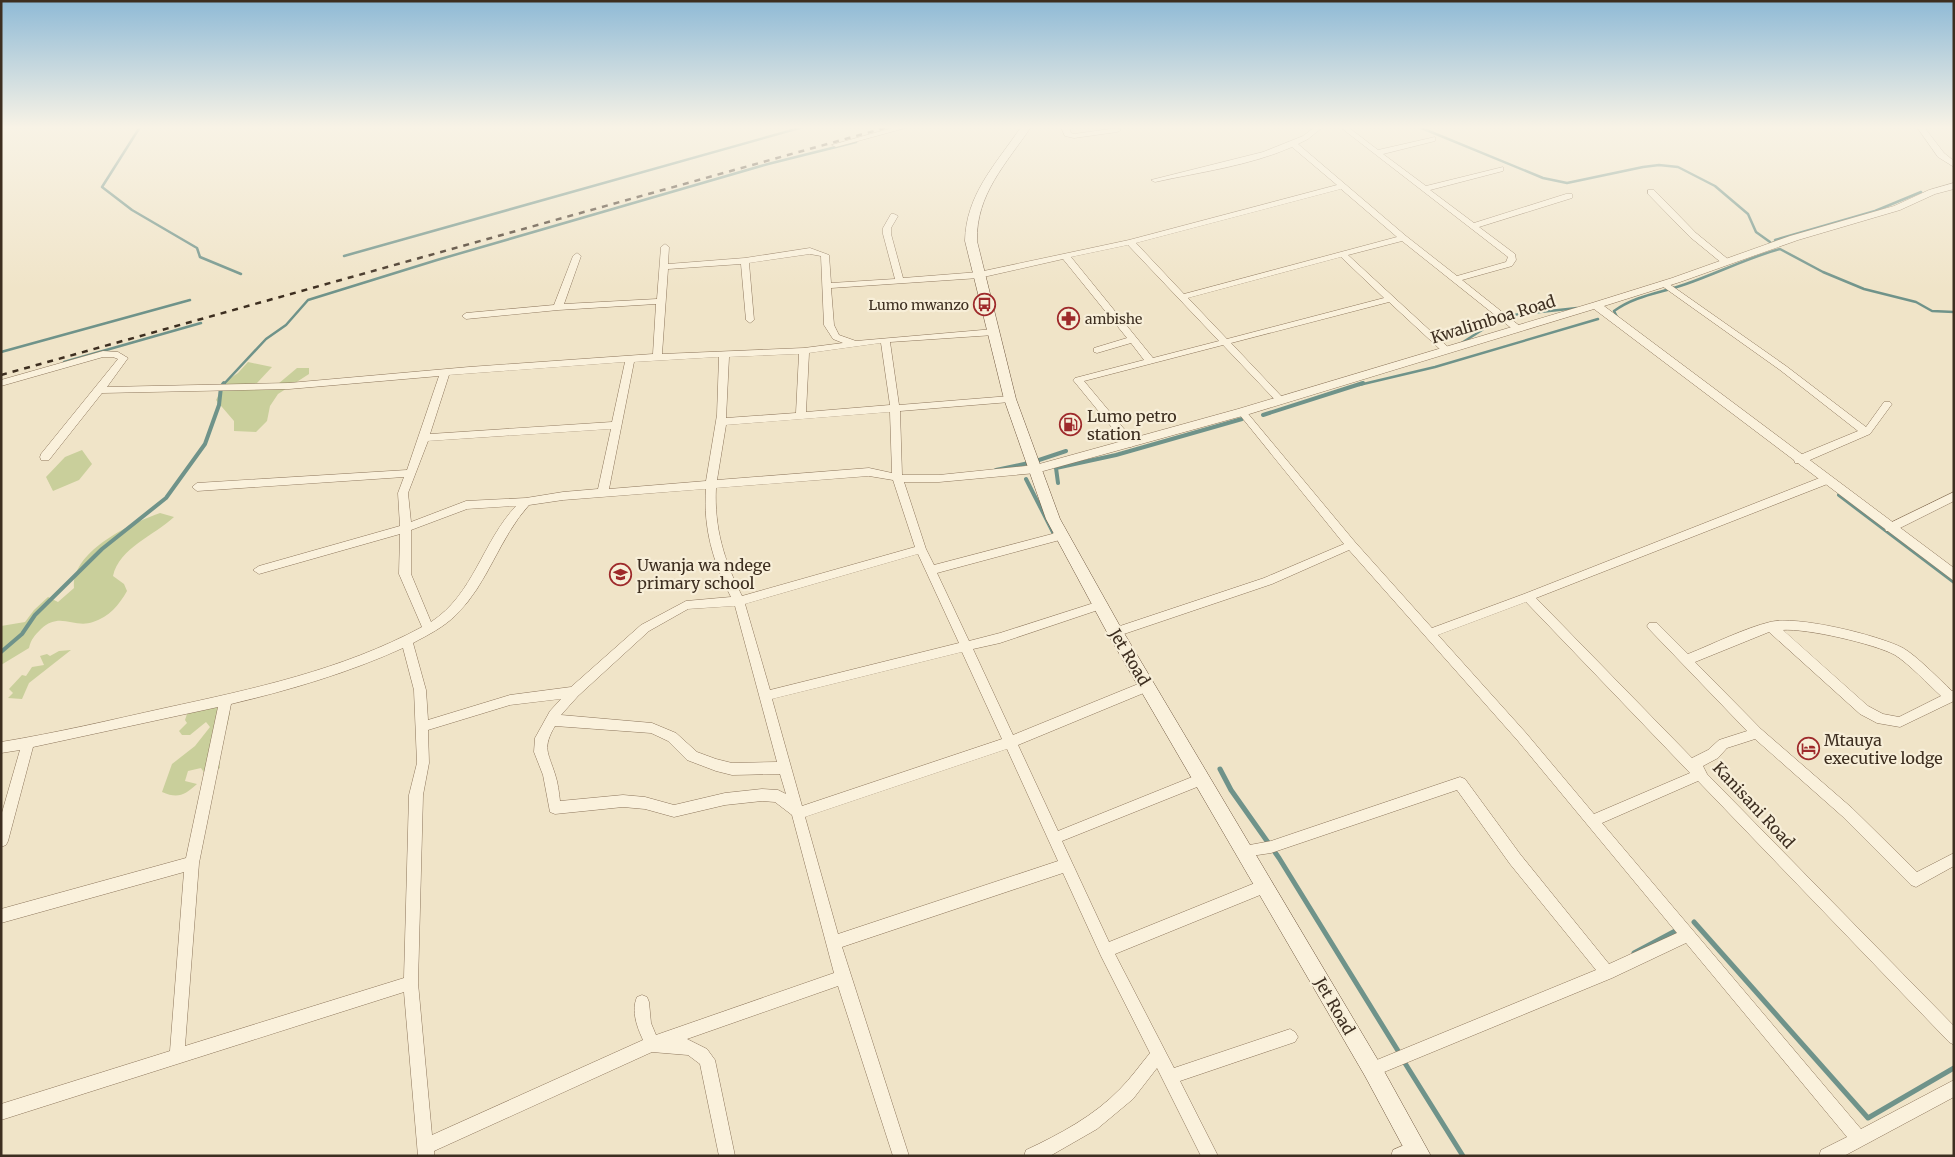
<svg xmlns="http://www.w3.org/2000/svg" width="1955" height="1157" font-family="Merriweather,serif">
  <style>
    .green { fill: #c9cf9b }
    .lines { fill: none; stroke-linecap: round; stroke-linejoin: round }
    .stream-far2 { stroke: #6f938a; stroke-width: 2.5 }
    .stream-far1 { stroke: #6f938a; stroke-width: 4 }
    .stream { stroke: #6f938a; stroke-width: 5 }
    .minor-casing { stroke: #8d765c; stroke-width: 1 }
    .tertiary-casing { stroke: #8d765c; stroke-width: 1 }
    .secondary-casing { stroke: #6f573f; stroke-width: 1 }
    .minor { fill: #faf1dc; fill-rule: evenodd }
    .tertiary { fill: #faf1dc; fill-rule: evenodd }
    .secondary { fill: #faf1dc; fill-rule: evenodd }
    .rail { stroke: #3d2e20; stroke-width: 2.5; stroke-dasharray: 6 6; stroke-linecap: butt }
    .labels { text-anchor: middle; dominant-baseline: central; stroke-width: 4.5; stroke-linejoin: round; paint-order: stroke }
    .far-poi-label { font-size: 14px; fill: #3d2e20; stroke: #f7eed8; text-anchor: end }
    .street-label { font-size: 16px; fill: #3d2e20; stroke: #f7eed8 }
    .poi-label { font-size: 16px; fill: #3d2e20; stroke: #f7eed8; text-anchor: start }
  </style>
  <rect width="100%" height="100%" fill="#f0e4c8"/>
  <path class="green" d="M248,362L272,367L257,383L278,384L297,368H309V374L278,394L270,406L267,421L256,432L234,431V421L216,400L226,381L238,373Z
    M82,450L92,464L79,480L53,491L46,477L65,457Z
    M160,513L174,517C155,535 119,548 113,576L124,584L127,591C119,605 109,617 93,622C74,629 60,611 41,629C35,635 31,639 29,648L1,665V626L25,622L34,610L48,597L58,602L74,588C71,551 132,523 160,513Z
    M71,650L29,683L22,699L8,698L13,693L9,689L22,675L26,676L32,667L44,665L40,656L47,654L50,656L59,651Z
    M209,703L230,713L227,726L217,737L220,768L205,774L201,768L188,771L185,781L197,784C185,795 178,799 162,792L172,764L195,746L210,727L206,722L190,735H182L179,731L187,723L185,720L187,714Z"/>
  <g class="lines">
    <path class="stream-far2" d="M140,127L102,187L132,210L197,248L200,257L241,274
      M1419,127L1543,178L1567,183L1643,167L1659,165L1678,167L1715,186L1748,214L1756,232L1770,242
      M1772,243L1776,242L1775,240L1875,211L1921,192
      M344,256L803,127
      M1617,317L1614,311C1636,295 1661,293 1686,284C1718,273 1747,258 1780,249L1823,272L1864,289L1916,302L1932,311L1954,312
      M1460,344L1504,316L1577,308
      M1,352L190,300
      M64,362L201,323
      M223,385L266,339L286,325L308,300L437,260L768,164L856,142
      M1359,385L1435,367L1598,319"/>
    <path class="stream-far1" d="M1263,415L1363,383
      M996,470L1033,462L1066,451
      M1026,479L1056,538
      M1058,483L1056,468L1116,455L1242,419
      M1839,495L1954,582
      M1,652L22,634L35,615L102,549L166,498L205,444L219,405L221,387L224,383"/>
    <path class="stream" d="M1220,769L1231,790L1279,858L1400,1054
      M1694,922L1868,1118L1954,1068
      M1634,953L1679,929
      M1403,1060L1463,1156"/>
    <defs>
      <path id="minor" d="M896,127H909L836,147L832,145Z
        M1061,127H1069L1071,133L1074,134L1117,128L1121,130L1117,132L1074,138L1065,136Z
        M1315,127H1323L1308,139L1298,144L1406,236L1457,276L1506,262L1508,257L1340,127H1348L1378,150L1435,137V141L1383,154L1426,186L1503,167V171L1430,190L1474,223L1566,194H1572V198L1479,227L1515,254L1516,260L1512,266L1462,280L1521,327V331H1515L1402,241L1348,255L1449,348V352H1443L1389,302L1231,343L1284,399L1286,401L1281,404L1278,403L1223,345L1084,381L1135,442L1136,444L1131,447L1127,446L1073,380L1075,378L1144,360L1131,343L1097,353L1094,352V348L1127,338L1063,259L979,278L831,288L834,325L839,335L856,341L994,329L999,332L994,335L890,342L899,405L1010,396L1015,399L1010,402L900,411L902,475H939L1036,465L1041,469L1036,473L939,482H904L926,549L934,565L1052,534L1061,529L1066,533L1060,540L1056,541L937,573L969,641L1000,633L1100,601L1104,602L1106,605L1104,608L1000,643L973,649L1013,735L1143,682L1147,681L1151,682L1153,686L1151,690L1018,745L1058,831L1202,773L1207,775L1208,779L1207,783L1062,841L1109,942L1265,879L1270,881L1272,886L1270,891L1115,954L1174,1068L1290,1029L1295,1032L1298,1037L1295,1042L1180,1081L1218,1156H1201L1157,1068L1133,1099L1097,1129L1050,1156H1024L1026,1150C1060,1134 1094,1116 1120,1089C1131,1078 1140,1065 1150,1053L1101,956L1063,873L842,947L909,1156H893L838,986L687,1039L707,1049L715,1060L735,1156H719L700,1064L688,1055L652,1052L434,1151V1156H418L404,992L1,1120V1104L170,1051L184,872L1,923V909L186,858L218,707L33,747L8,841L6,845L1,847V816L20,750L1,753V742C56,733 111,720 165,708C253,689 342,670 422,627L399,574L400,534L259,574L253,570L259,566L400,526L398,493L404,477L197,491L192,487L197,483L407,470L439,376L289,389L102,393L49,460H41L40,457L41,454L118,359L113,357H103L1,386V380L103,351L118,352L128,358L107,387L289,383L469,367L653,354L656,304L558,310L466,319L462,316L466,313L554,305L573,256L577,253L581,256L564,304L657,299L661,247L665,244L669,247L668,264L745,258L810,248L829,255L831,283L895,279L883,234V228L891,214H894L898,216L891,228V234L903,278L979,272L1129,240L1337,185L1292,147C1249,166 1200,172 1155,182L1151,180L1263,152L1303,136ZM1341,189L1397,237L1184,294L1136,243ZM1128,245L1219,341L1153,358L1071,257ZM810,254L821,256L824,325L833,339L843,343L804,348L662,354L668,269L741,264L746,320L750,323L754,320L749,263ZM1341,257L1384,298L1227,339L1188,298ZM881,343L890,405L806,412L809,353ZM799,354L796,413L726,418L729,357ZM719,357L717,415L706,481L609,489L634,362ZM625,362L612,422L430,434L449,375ZM890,412L892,473L869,468L717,480L726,425ZM611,429L598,489L563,492L526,498L466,501L411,522L408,493L428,441ZM869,476L893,480L915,547L742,596C724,561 714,527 716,488ZM706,489C703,528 713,562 731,597L686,601L641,625L571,687L510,695L428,720L426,690L413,643C428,635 444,627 456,615C488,584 499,538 529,505L563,500ZM516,506C482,542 474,594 431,622L411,574V530L467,509ZM918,554L959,643L770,690L745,604ZM735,606L777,762L732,763L716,759L697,752L676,733L652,723L561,715L578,696L649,631L688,609ZM403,648L414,690L417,763L409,795L404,978L185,1046L199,863L231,704C290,690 348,673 403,648ZM962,652L1002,739L802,806L772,699ZM561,699L550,711L535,738L534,752L543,775L550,812L555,814L623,807L645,809L674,817L725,805L762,801L775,802L792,815L834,973L656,1035L651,1023L649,1002L647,997L642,995L637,997C631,1011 637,1027 643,1040L432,1135L418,983L423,795L429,763L428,730L510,705ZM555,726L651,733L668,741L687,760L716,771L732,775L780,774L786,794L778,790L762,789L725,793L674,805L645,797L623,795L560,801C559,792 558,783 555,774C548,752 542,748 555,726ZM1007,749L1058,861L838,934L805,817Z
        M1917,127H1924L1944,153L1954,161V167L1938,157Z
        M1648,190H1654L1696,233L1729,260V264H1723L1690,237L1648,194Z
        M1665,281L1786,366L1866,427L1884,402H1890L1892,404L1870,434L1803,463H1795L1794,460L1795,457L1858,431L1780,370L1662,286V282Z
        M1242,409L1245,410L1355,542L1432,628L1524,594L1822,477H1830L1831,480L1830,483L1536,598L1692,758L1708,750L1719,740L1747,731L1649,629L1647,626L1649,623H1657L1688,654C1713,644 1745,628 1770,622C1796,615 1878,635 1903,648C1917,656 1939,679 1952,691L1954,690V701L1900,727L1877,723L1860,714L1769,632L1695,662L1761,729L1852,808L1917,872L1954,853V866L1916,887L1911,885L1842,816L1755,739L1727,748L1718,758L1703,766L1707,774L1954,1026V1045L1949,1042L1698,781L1602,823L1861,1129L1954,1080V1097L1844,1156H1819L1821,1150L1847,1137L1686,943L1612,978L1372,1077L1367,1074L1364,1069L1367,1064L1596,970L1510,864L1457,790L1271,853L1244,857L1239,855L1237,851L1239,847L1271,841L1460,777L1465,779L1520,854L1609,964L1677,933L1518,741L1349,550L1272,584L1115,637L1111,635L1109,632L1111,629L1264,578L1344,544L1239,414L1237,412ZM1526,602L1690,773L1594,814L1526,733L1438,635ZM1783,630C1806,628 1875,644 1895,655C1909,664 1928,684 1941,696L1899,717L1883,714L1868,706Z
        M1954,492V501L1894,531H1886L1885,528L1886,525Z
        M1416,1140L1422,1142L1424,1148L1422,1154L1417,1156H1391L1393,1150Z"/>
      <path id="tertiary" d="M1954,183V189L1935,194L1900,210L1798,240L1680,282L1604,306L1954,568V581L1594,309L1246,415L1036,473L1030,469L1032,466L1238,409L1592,303L1672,278L1790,236L1894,206L1929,190Z"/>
      <path id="secondary" d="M1021,127H1031C1006,164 976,194 977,241L1016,399L1060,519L1121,628L1379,1062L1431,1156H1408L1365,1076L1109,636L1046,519L1004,399L965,241C966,194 996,164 1021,127Z"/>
    </defs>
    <use href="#minor" class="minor-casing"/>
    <use href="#tertiary" class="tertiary-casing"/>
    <use href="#secondary" class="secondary-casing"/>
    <use href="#minor" class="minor"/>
    <use href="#tertiary" class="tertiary"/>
    <use href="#secondary" class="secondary"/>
    <path class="rail" d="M1,375L888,127"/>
  </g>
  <linearGradient id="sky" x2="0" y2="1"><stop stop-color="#8fbad6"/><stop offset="0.44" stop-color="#f8f3e6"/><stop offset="1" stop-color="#f8f3e6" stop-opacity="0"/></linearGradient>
  <rect width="1955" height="289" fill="url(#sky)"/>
  <defs>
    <symbol id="bus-ring" viewBox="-11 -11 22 22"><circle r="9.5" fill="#f7eed8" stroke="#9e2a2b" stroke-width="1.5"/><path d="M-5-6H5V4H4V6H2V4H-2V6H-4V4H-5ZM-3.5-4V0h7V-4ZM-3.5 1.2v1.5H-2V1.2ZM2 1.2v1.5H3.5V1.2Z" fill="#9e2a2b"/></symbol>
    <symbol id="pharmacy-ring" viewBox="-11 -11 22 22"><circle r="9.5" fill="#f7eed8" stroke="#9e2a2b" stroke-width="1.5"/><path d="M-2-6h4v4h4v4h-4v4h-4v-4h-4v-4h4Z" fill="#9e2a2b"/></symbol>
    <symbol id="fuel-ring" viewBox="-11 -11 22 22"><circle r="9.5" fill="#f7eed8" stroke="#9e2a2b" stroke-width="1.5"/><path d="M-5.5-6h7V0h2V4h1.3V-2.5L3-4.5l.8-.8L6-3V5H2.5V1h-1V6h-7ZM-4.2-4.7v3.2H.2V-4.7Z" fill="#9e2a2b"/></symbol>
    <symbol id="school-ring" viewBox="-11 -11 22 22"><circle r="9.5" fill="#f7eed8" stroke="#9e2a2b" stroke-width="1.5"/><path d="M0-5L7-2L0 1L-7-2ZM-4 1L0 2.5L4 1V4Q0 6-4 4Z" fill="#9e2a2b"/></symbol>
    <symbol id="hotel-ring" viewBox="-11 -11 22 22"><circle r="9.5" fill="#f7eed8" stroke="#9e2a2b" stroke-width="1.5"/><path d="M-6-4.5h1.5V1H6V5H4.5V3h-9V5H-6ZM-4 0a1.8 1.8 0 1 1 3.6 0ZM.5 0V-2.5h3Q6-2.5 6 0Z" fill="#9e2a2b"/></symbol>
  </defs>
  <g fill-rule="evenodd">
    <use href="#bus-ring" x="972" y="292" width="25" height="25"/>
    <use href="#pharmacy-ring" x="1056" y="306" width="25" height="25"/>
    <use href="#fuel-ring" x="1058" y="412" width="25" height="25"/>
    <use href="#school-ring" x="608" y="562" width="25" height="25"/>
    <use href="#hotel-ring" x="1796" y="736" width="25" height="25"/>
  </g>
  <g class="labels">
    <g class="far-poi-label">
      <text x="969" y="305">Lumo mwanzo</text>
      <text x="1085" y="319" text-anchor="start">ambishe</text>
    </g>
    <g class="street-label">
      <text transform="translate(1493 319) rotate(-17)">Kwalimboa Road</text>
      <text transform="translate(1130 657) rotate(59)">Jet Road</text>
      <text transform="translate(1754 805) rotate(47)">Kanisani Road</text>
      <text transform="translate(1335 1006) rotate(60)">Jet Road</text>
    </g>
    <g class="poi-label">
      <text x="1087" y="416">Lumo petro<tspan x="1087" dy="18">station</tspan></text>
      <text x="637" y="565">Uwanja wa ndege<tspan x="637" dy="18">primary school</tspan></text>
      <text x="1824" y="740">Mtauya<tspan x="1824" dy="18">executive lodge</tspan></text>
    </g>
  </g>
  <rect width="1955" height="1157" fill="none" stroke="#3d2e20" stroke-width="5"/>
</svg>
